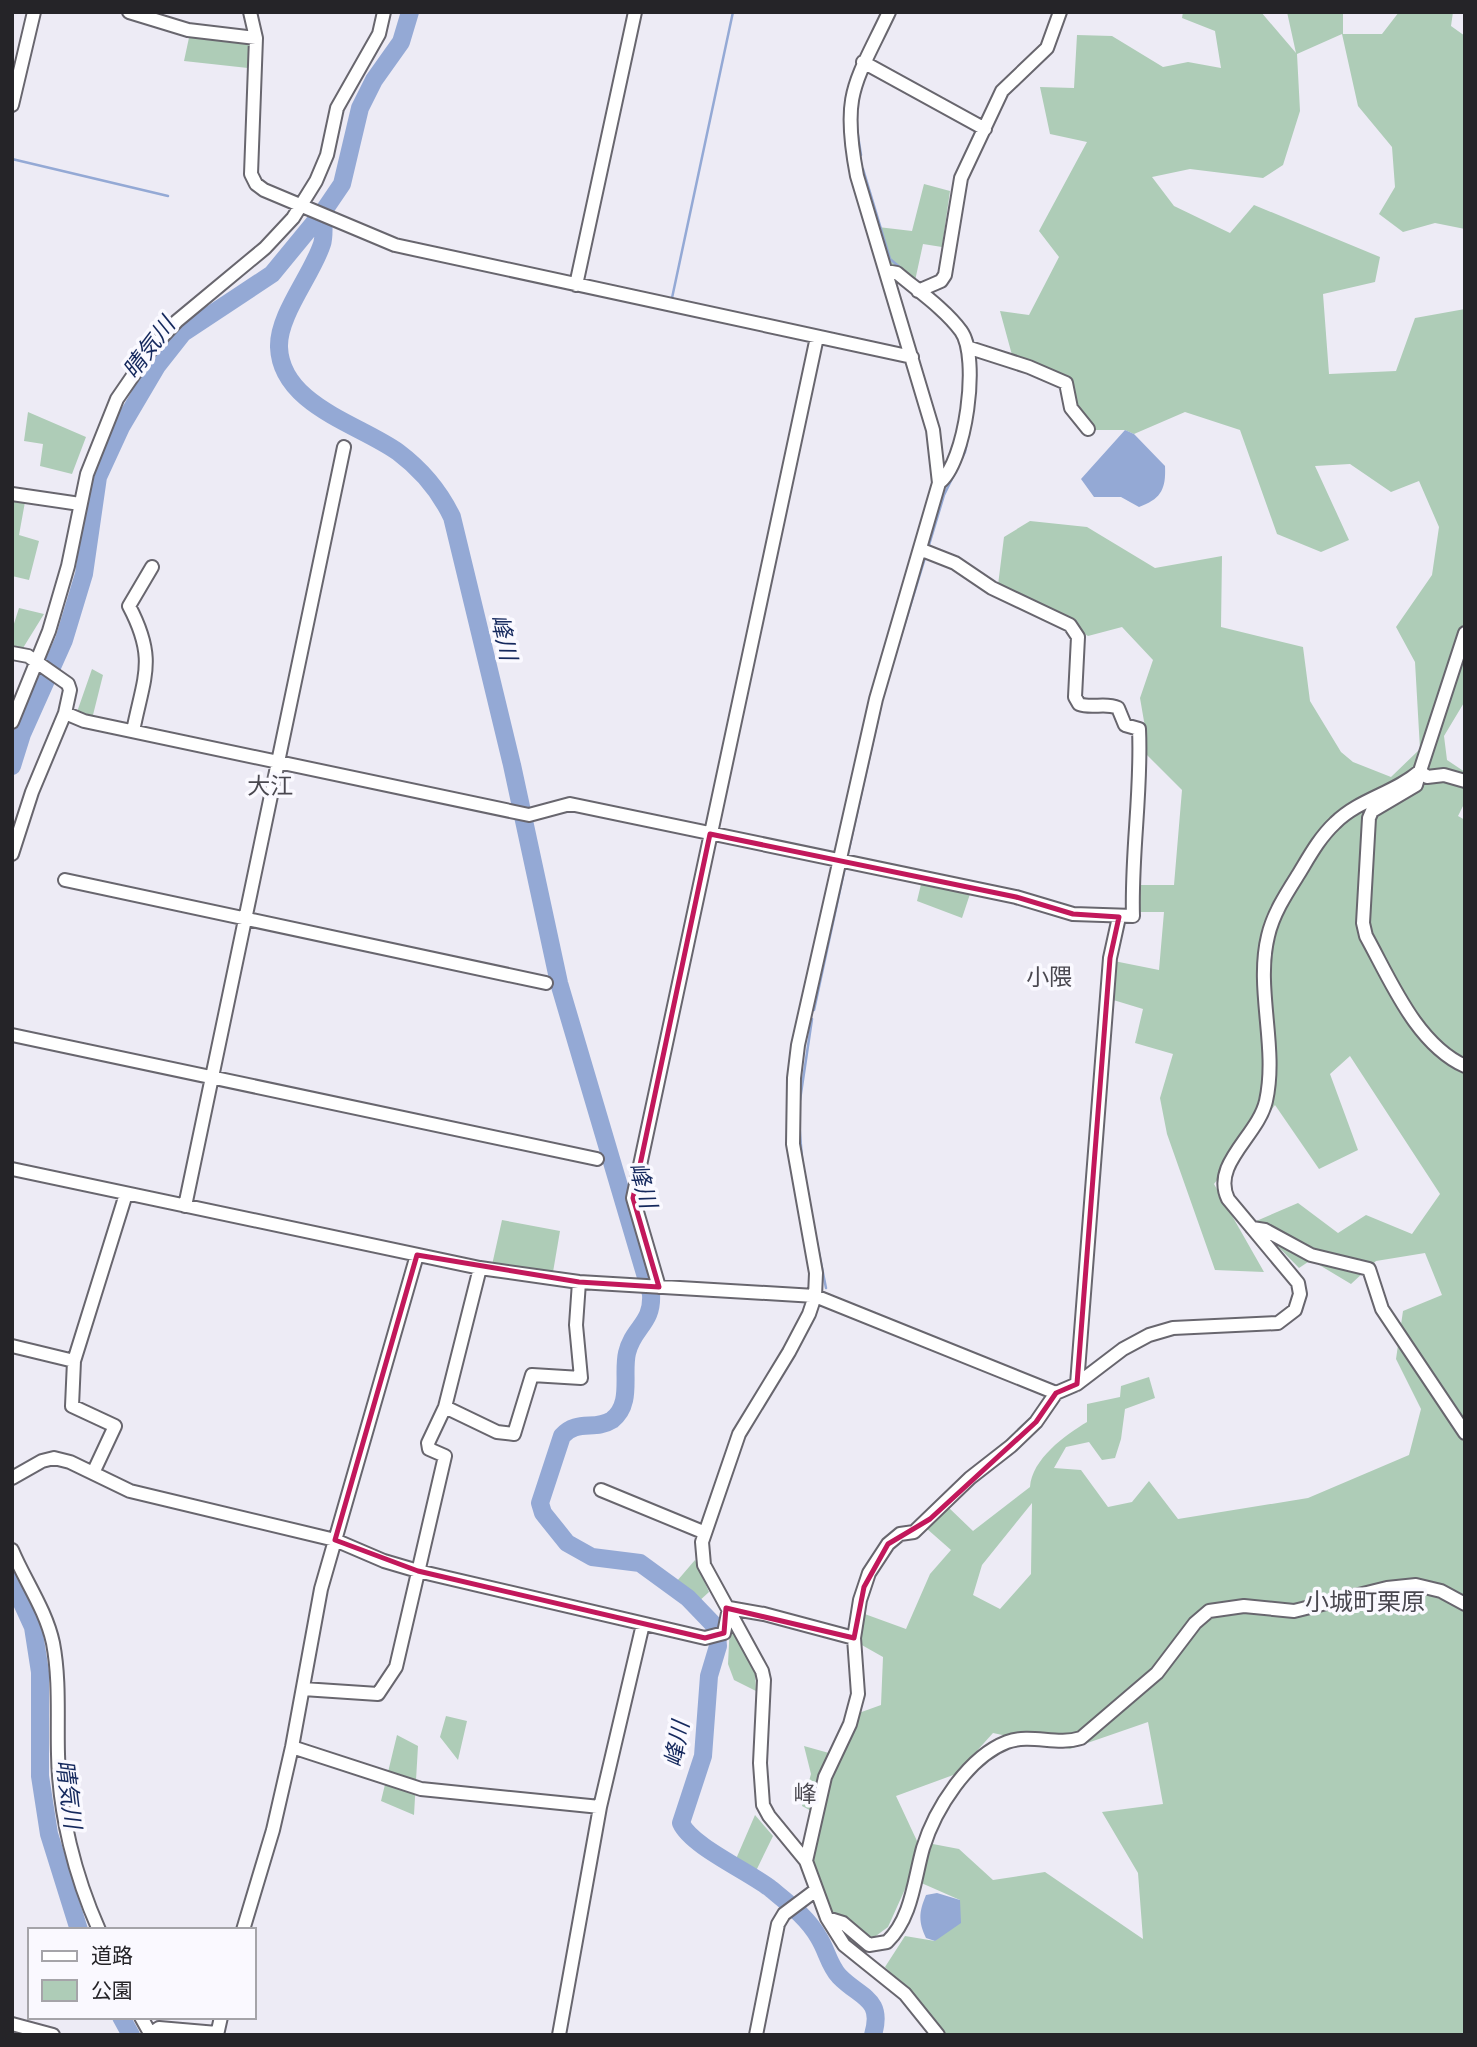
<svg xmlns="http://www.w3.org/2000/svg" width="1477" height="2047" font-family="'Noto Sans','Noto Sans JP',sans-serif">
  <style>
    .green { fill: #aeccb7; fill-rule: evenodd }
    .water { fill: #94a9d5 }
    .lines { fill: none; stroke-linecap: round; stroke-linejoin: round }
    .stream { stroke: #94a9d5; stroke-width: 2.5 }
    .river { stroke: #94a9d5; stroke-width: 18 }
    .minor-casing { stroke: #68666e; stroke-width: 16 }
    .minor { stroke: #fff; stroke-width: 12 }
    .marked { fill: none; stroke: #c2185b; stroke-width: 5; stroke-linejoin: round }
    .labels { text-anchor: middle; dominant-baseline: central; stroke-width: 7; stroke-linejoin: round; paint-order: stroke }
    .water-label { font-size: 23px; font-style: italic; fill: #14285d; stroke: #faf9ff }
    .neighbourhood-label { font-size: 23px; fill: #4a4850; stroke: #faf9ff }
    .quarter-label { font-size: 24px; fill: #4a4850; stroke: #faf9ff }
  </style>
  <rect width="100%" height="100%" fill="#edebf5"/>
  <path class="green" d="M1183,12H1261L1296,53L1287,12H1343V34H1382L1399,12H1453L1451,26L1465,36V229L1435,223L1403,232L1379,214L1395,187L1392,147L1358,106L1342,34L1297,54L1300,111L1283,165L1263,178L1190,169L1152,177L1174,206L1230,233L1254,205L1380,257L1375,282L1323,294L1329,374L1396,371L1415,318L1465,309V701L1444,736L1447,760L1465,772V802L1458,816L1465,820V2035H947L885,1967L905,1936L935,1941L960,1900L910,1878L888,1927L857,1950L826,1912L810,1860L819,1815L802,1806L811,1774L804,1746L836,1755L856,1714L881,1705L883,1657L860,1644L862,1613L906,1629L930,1574L951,1550L926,1528L947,1506L973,1531L1030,1487C1032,1459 1065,1435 1087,1422V1404L1120,1397L1121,1386L1149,1377L1155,1398L1125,1409L1121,1439L1115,1458L1102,1460L1089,1442L1066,1447L1054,1468L1081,1470L1108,1507L1132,1502L1149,1481L1178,1519L1308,1498L1409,1455L1421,1409L1396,1359L1403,1311L1442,1295L1425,1253L1376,1261L1351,1284L1311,1260L1299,1268L1254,1222L1298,1203L1338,1233L1366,1215L1412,1234L1440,1194L1350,1056L1330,1074L1358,1150L1319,1169L1275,1105L1214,1184L1264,1272L1215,1270L1167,1134L1160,1098L1173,1054L1135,1043L1143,1009L1110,999L1114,961L1159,970L1164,912H1139L1135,885H1174L1182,790L1144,752L1145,727L1140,698L1153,660L1122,627L1088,636L1052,612L998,585L1004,537L1030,521L1087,527L1155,568L1222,556L1221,627L1303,647L1310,701L1341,752L1353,762L1391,777L1420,749L1415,662L1396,627L1432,575L1439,527L1419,481L1391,492L1350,464L1315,466L1349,540L1321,552L1277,534L1240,430L1185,412L1134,434L1125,430H1083L1063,378L1012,355L1000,311L1029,315L1059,257L1039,231L1087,142L1050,134L1040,87L1074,88L1077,35L1112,36L1163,67L1188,62L1221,68L1215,31L1182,18ZM1032,1503L1031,1574L1000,1609L973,1595L982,1565ZM1148,1722L1163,1804L1102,1812L1138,1873L1143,1939L1045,1872L993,1880L959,1849L917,1841L896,1796L956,1774L993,1733L1070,1749Z
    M190,33L252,42L248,68L184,61Z
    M924,184L950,191L942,247L923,244L913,290L891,274L878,227L912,231Z
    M28,412L86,437L72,474L40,466L43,444L24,441Z
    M12,499L25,502L19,535L39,541L29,580L12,576Z
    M19,608L44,614L23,648L12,645V630Z
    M92,669L103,675L92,719L77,712Z
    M923,876L973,885L962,918L917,901Z
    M502,1220L560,1231L553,1272L492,1265Z
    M695,1560L709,1592L697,1603L677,1581Z
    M730,1623L755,1668L756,1691L734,1680L728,1664Z
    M446,1716L467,1721L458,1760L440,1737Z
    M397,1735L418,1746L414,1815L381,1801Z
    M755,1815L773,1836L755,1873L736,1859Z"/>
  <path class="water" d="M1125,430L1134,434L1165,466C1166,488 1162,499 1139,507L1121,497H1094L1081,479Z
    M937,1893L960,1900L961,1923L935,1941L926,1938C918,1921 919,1912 926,1895Z"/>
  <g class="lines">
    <path class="stream" d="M856,123L861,155
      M12,159L168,196
      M863,169L890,259L902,269
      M672,298L733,12
      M968,332L973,341
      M929,545L944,495L965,452L969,430
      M890,672L925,558
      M847,858L880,710
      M814,1010L845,867
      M800,1100L812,1019
      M799,1120L802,1159
      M817,1243L826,1288"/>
    <path class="river" d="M323,212C323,222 325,235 322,244C312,275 278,315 279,347C281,405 359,424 398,452C422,470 439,490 452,517L512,765L559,983L651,1294C653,1324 633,1327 627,1353C622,1374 633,1404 612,1420C595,1431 577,1419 562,1436L540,1503L543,1513L567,1543L592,1557L640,1563L688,1598L713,1624L717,1635L718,1646L709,1676L703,1756L681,1823C691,1846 748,1871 771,1889C788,1903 808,1918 819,1938C827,1951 829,1965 839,1976C860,1998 884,1998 873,2035
      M12,766L22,734L64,640L84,574L98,477L121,427L157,366L183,333L272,274L323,212L342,184L360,108L374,80L401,42L410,12
      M12,1581L33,1627L40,1672V1776L49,1834L79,1930
      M121,2017L131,2035"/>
    <defs>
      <path id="minor" d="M129,12L188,30L256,38
        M250,12L256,38L251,174L256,184L264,190L395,245L912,357
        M889,12C855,84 841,93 857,176L933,430L939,483L876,699L798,1045L794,1078L793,1144L816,1273L815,1296L809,1314L789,1352L739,1434L702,1542L704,1565L762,1671L764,1680L760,1763L763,1805L769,1816L806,1861L827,1918L844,1945L905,1994L938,2035
        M863,62L985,129
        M12,105L34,12
        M886,271L897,273C917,290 945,309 961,331C980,357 966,463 939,483
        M576,285L635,12
        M918,291L941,281L945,275L961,178L1002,91L1047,48L1060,12
        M970,348L1029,367L1066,383L1071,408L1088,429
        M12,494L80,504
        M12,653L28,656L68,684L70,690L65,713L84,721L529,815L570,804L1016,897L1073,914L1133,916C1131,853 1142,791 1139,729L1125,725L1118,708C1105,702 1092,709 1079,704L1075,697L1078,637L1070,625L992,588L955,563L922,550
        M12,722L49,631L68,566L87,474L117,399L152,348L177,321L265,248L293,218L316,181L327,155L337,108L379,34L384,12
        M133,731C144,676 157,659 129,606L152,567
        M1465,781L1444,775L1427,777L1420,771L1416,785L1372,811L1369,818L1363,923L1366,936C1390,979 1416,1044 1465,1066
        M12,854L32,792L65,713
        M65,880L546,983
        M12,1035L597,1159
        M12,1169L480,1268L579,1282L815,1296L1056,1393
        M185,1206L344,447
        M1252,1228L1265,1230L1311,1255L1369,1269L1382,1309L1465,1433
        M659,1287L633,1198L817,337
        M12,1346L74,1361
        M1077,1384L1110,958L1119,917
        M445,1407L497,1432L514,1434L532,1375L581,1378L576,1325L579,1282
        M93,1473L115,1426L72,1406L74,1361L126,1194
        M12,1478L42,1461L54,1458L70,1462L130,1491L335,1540L384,1561L418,1571L705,1638L724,1633L729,1608
        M601,1490L703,1532
        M12,1550C25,1581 46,1610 53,1643C60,1680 57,1717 58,1754C59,1814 75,1876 99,1930
        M729,1608L764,1614L854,1638
        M303,1689L378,1694L396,1667L445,1456L429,1449L428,1443L445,1407L480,1268
        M292,1747L421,1789L600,1807
        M806,1861L825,1777L850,1724L858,1694L854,1638L860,1600L869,1573L888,1544L900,1534L914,1532L970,1478L1011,1446L1036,1422L1056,1393L1077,1384L1123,1349L1149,1335L1173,1328L1278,1323L1295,1310L1300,1294L1298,1283L1228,1199C1211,1164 1258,1136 1266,1101C1278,1047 1255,989 1268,936C1273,914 1286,894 1298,875C1309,857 1319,838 1335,823C1359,799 1395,793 1420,771L1465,633
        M827,1918L843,1923L869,1945L887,1942C912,1918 914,1880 923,1848C935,1809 968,1757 1007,1742C1032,1733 1056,1746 1081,1738L1157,1673L1195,1623L1209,1611L1244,1606L1294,1611L1387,1588L1416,1585L1441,1591L1465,1604
        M243,1930L273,1830L292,1747L321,1589L417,1255
        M141,2017L151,2035
        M12,2024L53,2035
        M149,2035L159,2028L217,2033
        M217,2035L221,2017
        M559,2035L600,1807L643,1624
        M756,2035L778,1924L784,1914L816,1890"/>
    </defs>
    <use href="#minor" class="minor-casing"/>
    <use href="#minor" class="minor"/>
  </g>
  <path class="marked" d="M710,834L1016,897L1073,914L1119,917L1110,958L1077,1384L1056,1393L1036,1422L930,1519L888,1544L864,1587L854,1638L726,1608L724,1633L705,1638L418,1571L335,1540L417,1255L579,1282L659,1287L633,1198Z"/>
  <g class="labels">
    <g class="water-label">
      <text transform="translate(148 347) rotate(-53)">晴気川</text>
      <text transform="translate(505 637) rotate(77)">峰川</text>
      <text transform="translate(644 1185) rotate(74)">峰川</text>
      <text transform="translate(676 1744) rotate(-80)">峰川</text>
      <text transform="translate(70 1794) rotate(83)">晴気川</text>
    </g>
    <g class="neighbourhood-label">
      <text x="270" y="785">大江</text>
      <text x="1049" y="976">小隈</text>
      <text x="805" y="1793">峰</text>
    </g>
    <g class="quarter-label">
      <text x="1365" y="1600">小城町栗原</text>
    </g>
  </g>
  <rect width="1477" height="2047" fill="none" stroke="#252428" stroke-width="28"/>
  <rect x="28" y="1928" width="228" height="91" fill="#faf9ff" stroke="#a5a4a9" stroke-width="2"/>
  <rect x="42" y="1951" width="35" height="10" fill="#ffffff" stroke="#a5a4a9" stroke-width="2"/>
  <text x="91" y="1963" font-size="21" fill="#252428">道路</text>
  <rect x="42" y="1980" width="35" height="21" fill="#aeccb7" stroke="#a5a4a9" stroke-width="2"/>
  <text x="91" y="1998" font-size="21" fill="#252428">公園</text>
</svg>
